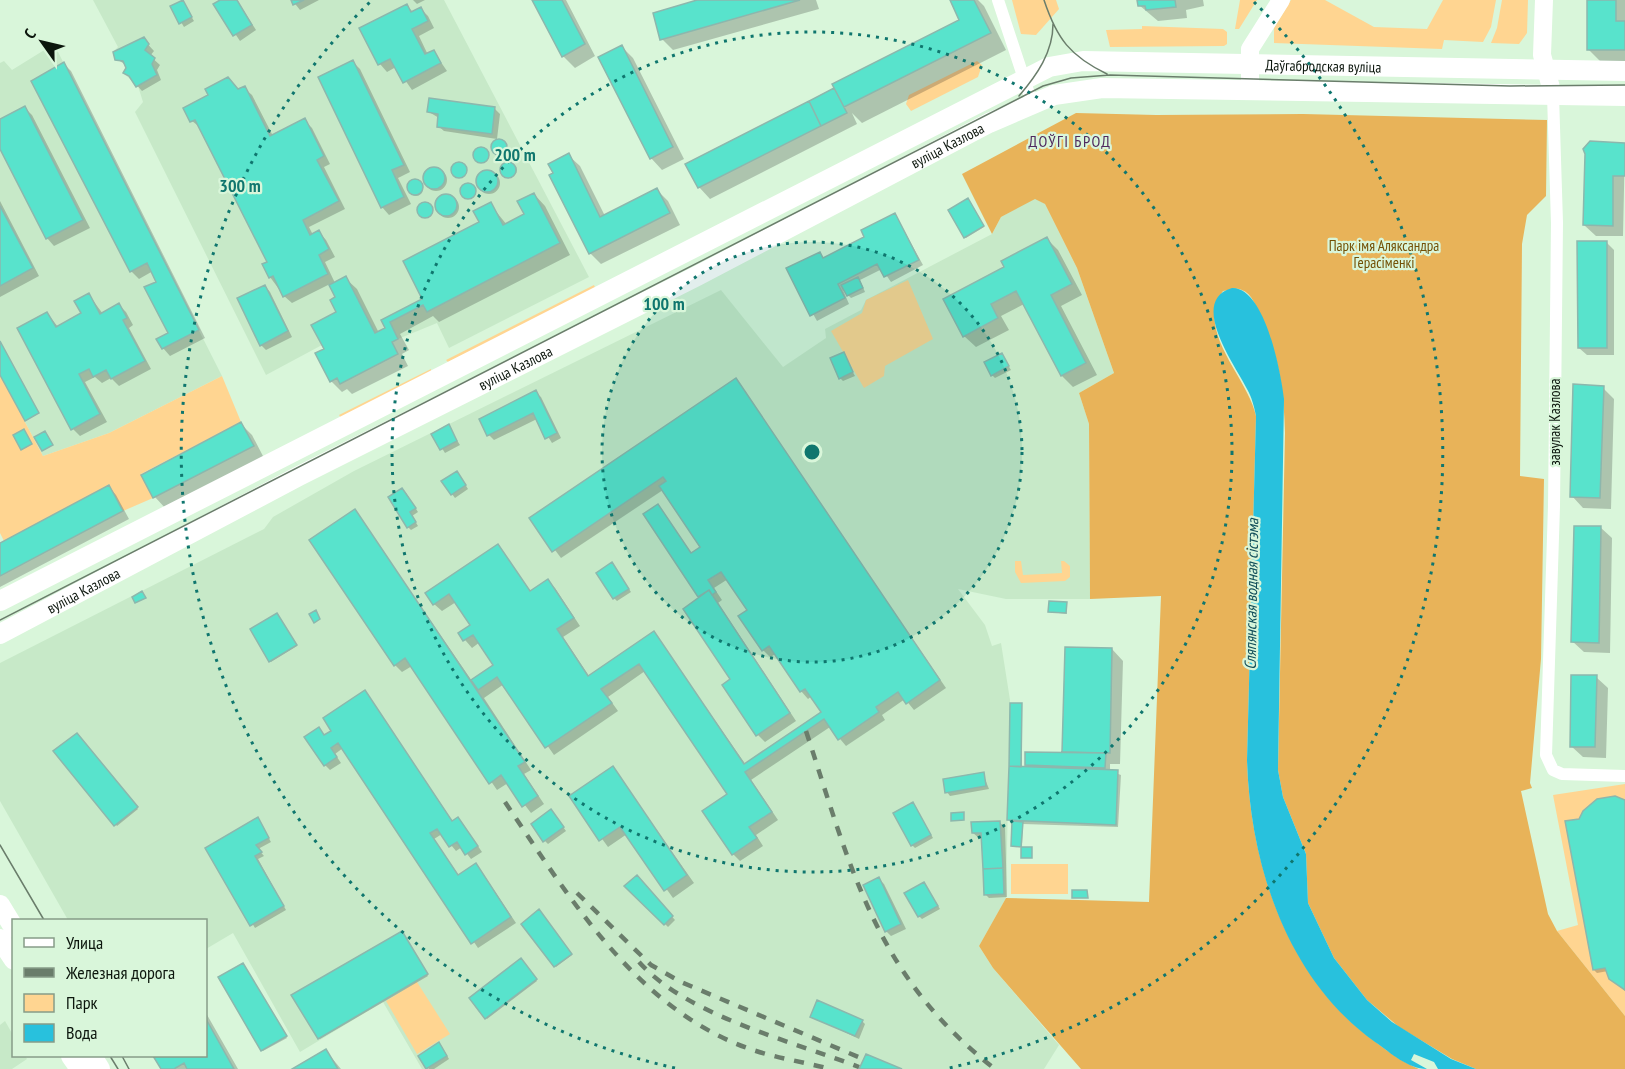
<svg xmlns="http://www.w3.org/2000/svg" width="1625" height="1069" font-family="'PT Sans Narrow',sans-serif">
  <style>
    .built { fill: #c7e9c8 }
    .green { fill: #ffd591 }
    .forest { fill: #e8b359 }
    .water { fill: #28c1dd }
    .shadow { fill: #0003 }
    .building { fill: #58e3cc; stroke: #8cb7ad; stroke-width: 1.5 }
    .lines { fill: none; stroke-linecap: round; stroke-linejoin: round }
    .minor { stroke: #fff; stroke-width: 12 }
    .secondary { stroke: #fff; stroke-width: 18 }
    .primary { stroke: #fff; stroke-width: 20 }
    .tram { stroke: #6a7d6b; stroke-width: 1.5 }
    .rail { stroke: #6a7d6b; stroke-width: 4.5; stroke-dasharray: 10 10; stroke-linecap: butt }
    .ring { fill: none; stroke: #0f766e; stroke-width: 3; stroke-dasharray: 3 6 }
    .labels { text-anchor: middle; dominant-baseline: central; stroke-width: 4.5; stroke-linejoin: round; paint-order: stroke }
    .street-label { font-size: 15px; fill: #0c160d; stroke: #d9f6da }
    .park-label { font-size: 15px; fill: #735006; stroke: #d9f6da }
    .neighbourhood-label { font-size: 16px; letter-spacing: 1.5px; fill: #4f285e; stroke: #d9f6da }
    .water-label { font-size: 16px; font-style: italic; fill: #104d59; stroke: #d9f6da }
    .centre { fill: #0f766e; stroke: #d9f6da; stroke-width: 3 }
    .ring-label { font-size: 18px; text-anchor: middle; font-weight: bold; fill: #0f766e; stroke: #d9f6da; stroke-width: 4.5; stroke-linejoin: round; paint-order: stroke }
  </style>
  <rect width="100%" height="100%" fill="#d9f6da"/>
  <path class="built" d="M93,0H444L589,277L449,348L437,323L398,339L392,343L398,354L340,384L337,378L330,382L315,353L323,349L322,345L266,375L135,112L143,102L138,86L123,73L126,68L123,62L115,60L113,52L118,47Z
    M54,44L222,376L109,433L43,456L0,375V63L4,61L12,70Z
    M1035,198L1045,204L1077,268L1114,373L1079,393L1089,424L1090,599H1006L958,589L985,625L992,646L1001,643L1010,700L1006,898L979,946L993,968L1059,1045L1044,1069H422L383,1002L300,1052L233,933L206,949V920H68L0,801V663L264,529L273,517L354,471L721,290L783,367L826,338L825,329L861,310L866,300L992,234L1001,217Z
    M5,1021L13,1035L14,1056H25L27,1059L12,1069H0V1025Z"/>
  <path class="green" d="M1012,0H1056L1059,9L1036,35L1021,34Z
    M1240,0H1257L1239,29H1235Z
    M1291,0H1325L1374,27L1427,29L1443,0H1496L1491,27L1483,42L1444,40L1442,49L1274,43V28Z
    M1502,0H1528L1527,33L1519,44L1491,43L1497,28Z
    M1142,26L1223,29L1227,32V44L1224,46L1110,47L1106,30L1142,29Z
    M977,61L982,65L978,77L911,111L906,104L909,95Z
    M908,280L933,339L885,366L884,376L864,388L831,331L862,313L866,300Z
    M594,285L596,290L448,362L446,360Z
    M431,369V373L341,418L339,415Z
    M0,375L43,456L109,433L222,376L241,422L141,474L153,498L123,511L109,486L4,541L0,533Z
    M1015,561H1021L1023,575L1062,573L1061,561H1064L1070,566V577L1065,581L1021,583L1015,572Z
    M1625,784V1016L1557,931L1578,925L1553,795Z
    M1011,864H1068V894H1011Z
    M417,982L450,1034L417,1054L386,1001Z"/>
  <path class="forest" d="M1076,113L1156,115L1303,114L1547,120L1546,196L1527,215L1522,244L1520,476L1544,479L1541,659L1530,783L1532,788L1521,791L1548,914L1557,931L1625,1016V1069H1476L1452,1059L1399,1027L1367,1000L1334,958L1308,903L1306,854L1283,797L1278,770L1285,433C1284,391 1279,354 1260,315C1256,306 1252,294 1242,290C1236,287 1229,290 1223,291C1194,331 1248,377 1256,416L1247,760C1250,865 1288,980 1377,1043C1390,1053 1404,1063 1419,1069H1081L993,968L979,946L1006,898L1149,902L1161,596L1090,599L1089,424L1079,393L1114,373L1077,268L1045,204L1035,199L1001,217L992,234L962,174Z"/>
  <path class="water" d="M1232,288C1265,287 1281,373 1284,399L1278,770L1283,797L1306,854L1308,903L1334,958L1367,1000L1392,1022L1451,1059L1476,1069H1438L1434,1062L1414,1054L1411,1060L1427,1069C1408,1069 1391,1053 1375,1042C1287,979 1250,865 1247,760L1256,416C1254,406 1252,398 1247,389C1237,368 1187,301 1232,288Z"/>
  <path class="shadow" d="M221,0H237L256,30L240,41L215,4Z
    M292,0H319L300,10Z
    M413,0H425L417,4Z
    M534,0H566L595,56L575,68L564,57Z
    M703,0H816L819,9L673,50L662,39Z
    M951,0H978L984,6L1006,50L862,123L852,113L857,124L710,199L699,187L687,164L836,89L961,20Z
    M1138,0H1203L1204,6L1186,10L1187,18L1158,21L1139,5Z
    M1589,0H1625V61H1600L1588,49Z
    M182,1L194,21L184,27L172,7Z
    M407,6L413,12L421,9L428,16L434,28L419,36L428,55L434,52L447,71L412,90L396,67L387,72L380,64L362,29Z
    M143,39L154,51L150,56L160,65L157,70L161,80L142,91L125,72L127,66L117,59Z
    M622,47L633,58L684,159L662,170L651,158Z
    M353,62L360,69L410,172L398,178L411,204L389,215L382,207Z
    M64,64L71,71L205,338L170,356L163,348L170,333L158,282L153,271L139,279L131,271L33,82Z
    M244,88L252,95L273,136L304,120L312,128L330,164L324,167L345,209L309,227L313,235L319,232L326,240L335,257L325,262L335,283L345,278L357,289L379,333L387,329L383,320L424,299L481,223L490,204L507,225L526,215L534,194L545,206L570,255L439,322L433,316L400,334L409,350L402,354L408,366L352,394L347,389L342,392L331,381L326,349L338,313L337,298L330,284L292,303L284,296L270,277L269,263L201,128L192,121Z
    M25,108L32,115L90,228L54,246L47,238L0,146V120Z
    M495,109L500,114L497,139L444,131L438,126L439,118L429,112Z
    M493 148a7 7 0 1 1 14 0a7 7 0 1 1-14 0Z
    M1625,143L1623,236H1596L1584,225Z
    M475 156a7 7 0 1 1 14 0a7 7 0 1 1-14 0Z
    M568,155L580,166L605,216L657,190L668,201L680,225L601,264L590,253L555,173Z
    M503 170a7 7 0 1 1 14 0a7 7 0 1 1-14 0Z
    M453 170a7 7 0 1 1 14 0a7 7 0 1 1-14 0Z
    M425 180a11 11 0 1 1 22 0a11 11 0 1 1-22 0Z
    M478 183a11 11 0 1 1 22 0a11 11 0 1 1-22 0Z
    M409 189a7 7 0 1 1 14 0a7 7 0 1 1-14 0Z
    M462 192a7 7 0 1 1 14 0a7 7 0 1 1-14 0Z
    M437 207a11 11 0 1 1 22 0a11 11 0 1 1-22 0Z
    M0,201L39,276L0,297Z
    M968,201L984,227L966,238L965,237Z
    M419 211a7 7 0 1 1 14 0a7 7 0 1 1-14 0Z
    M895,214L923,265L891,282L882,269L860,280L865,292L851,298L843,290L849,304L817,321L788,269L820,253L825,259L866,237Z
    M1047,239L1058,250L1082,295L1061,306L1097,375L1073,387L1062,376L1024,304L1001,316L1009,330L976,347L964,336L1006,268Z
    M1606,242L1614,250V355H1587L1579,348Z
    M265,286L270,292L292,337L266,350L261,345Z
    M89,295L103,314L119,305L126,312L133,325L129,328L151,369L119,386L111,378L102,383L95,377L85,382L107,422L80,436L73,429L47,313L58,327L83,314Z
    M843,354L855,376L843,381L840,378Z
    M1001,354L1011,370L995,378L992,375Z
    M735,380L946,688L914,710L905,699L882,715L885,720L846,746L830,727L751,780L778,820L756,835L763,846L740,861L733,854L729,795L645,671L608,697L618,711L554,755L504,684L484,698L531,770L524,774L544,804L531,813L508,783L497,790L412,666L402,672L395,665L355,511L472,681L495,665L480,642L472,648L460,634L472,626L456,602L442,611L434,604L498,546L531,592L547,581L555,588L580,626L563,637L589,676L654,633L746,765L823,712L812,696L808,699L801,691L776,654L770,657L763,650L749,611L728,579L714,588L722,600L718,603L796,721L765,742L758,735L724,686L732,680L700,597L645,514L658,506L692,554L702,547L663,490L561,558L531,518Z
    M1603,388L1614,399L1611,509L1583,508L1572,496Z
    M535,392L541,397L561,438L552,443L537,419L494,440L489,435Z
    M241,424L252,435L264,458L166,509L155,497L143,475Z
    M448,426L460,445L445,453L433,434Z
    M460,476L468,489L455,498L452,494Z
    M109,487L116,495L129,519L0,587V545Z
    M406,493L418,512L412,516L418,526L411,530L408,527Z
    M1600,527L1612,538L1610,653L1584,652L1572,641Z
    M615,568L631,592L617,601L614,598Z
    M1066,604L1067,614L1050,612Z
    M278,616L297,646L271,662L270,661Z
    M1112,649L1123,661L1120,764H1110V771L1121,775L1118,827L1023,824L1022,847H1014L1013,823L1009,820L1022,704V768L1031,769L1027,765L1066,754L1064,752Z
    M1596,677L1608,688L1606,758L1583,757L1571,746Z
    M370,698L453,822L458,819L463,824L482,852L471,859L462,847L456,851L442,834L434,839L459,876L476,865L481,871L516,923L478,948L343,748L335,754L341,763L330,770L325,765L318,729L325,736Z
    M77,735L138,809L117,826L55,751Z
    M613,768L694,883L673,898L627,834L608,847L571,796Z
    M983,774L989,789L950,796L947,792Z
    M1625,802V991L1611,978L1608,971L1597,973L1594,970L1580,820Z
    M913,803L933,838L915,848L912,845Z
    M554,814L566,831L548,844L545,841Z
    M258,819L271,842L258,849L264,856L258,859L286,910L255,928L208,848Z
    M999,822L1005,827L1007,897L989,898L986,895L983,838H979L973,833Z
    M637,877L675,920L668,927L627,886Z
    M879,879L884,884L906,929L891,936L886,931Z
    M924,884L940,909L922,919L919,916Z
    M539,911L572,955L556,967L523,924Z
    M403,934L428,976L320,1039L319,1038Z
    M521,960L537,981L487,1019L471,998Z
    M244,966L287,1038L263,1051L262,1050Z
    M206,1013L238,1069H163L155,1056H206Z
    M812,1016L862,1021L865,1024L859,1039Z
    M442,1047L449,1059L434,1069H429L420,1056Z
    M326,1051L341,1069H295Z"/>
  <path class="building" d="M183,0L192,17L179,24L170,6Z
    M220,0H237L252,25L233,36L213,4Z
    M291,0H304L293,5Z
    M532,0H562L585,44L562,57Z
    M697,0H800L660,40L653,13Z
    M950,0H974L991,33L844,107L832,84L959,20Z
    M1137,0H1175L1176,7L1146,10L1145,6H1138Z
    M1587,0H1616V21H1625V50H1587Z
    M407,4L411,12L421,7L428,21L412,29L425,54L434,50L441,63L403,83L390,59L378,65L359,28Z
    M144,37L149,44L145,50L155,58L152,64L157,75L136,87L129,76L123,73L126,68L123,61L115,60L113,52Z
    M622,45L673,147L650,159L598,57Z
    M353,60L404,165L392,170L404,197L381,208L318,77Z
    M64,62L199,330L162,349L156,339L168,333L144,287L156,282L147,263L130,272L31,81Z
    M228,77L238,89L245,86L270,136L305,118L324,156L317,160L339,201L303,220L310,235L319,230L329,249L319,255L328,274L283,297L273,276L269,278L262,264L267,262L195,120L190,122L183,108L208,95L205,89Z
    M834,88L847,113L821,126L809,101Z
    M429,98L495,107L492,134L437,127L438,114L427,112Z
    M809,101L821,126L698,188L685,164Z
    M25,106L83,220L46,239L0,149V119Z
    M491 147a8 8 0 1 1 16 0a8 8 0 1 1-16 0Z
    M1590,141L1625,143V176H1613V226L1583,225L1585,154L1583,149Z
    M473 155a8 8 0 1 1 16 0a8 8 0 1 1-16 0Z
    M569,153L600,217L657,188L670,213L589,254L549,175L553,173L548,164Z
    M500 170a8 8 0 1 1 16 0a8 8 0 1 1-16 0Z
    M451 170a8 8 0 1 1 16 0a8 8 0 1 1-16 0Z
    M423 178a11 11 0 1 1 22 0a11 11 0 1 1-22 0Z
    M476 181a11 11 0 1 1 22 0a11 11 0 1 1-22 0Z
    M407 187a8 8 0 1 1 16 0a8 8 0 1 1-16 0Z
    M460 191a8 8 0 1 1 16 0a8 8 0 1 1-16 0Z
    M534,193L560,243L427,312L423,305L390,322L398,339L392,342L398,354L340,384L337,378L330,382L315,353L324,349L311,325L336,312L330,300L335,297L329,285L346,276L375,333L385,328L381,320L422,299L403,261L479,222L473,211L491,202L503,225L524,214L517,201Z
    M435 205a11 11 0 1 1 22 0a11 11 0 1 1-22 0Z
    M968,198L984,226L964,238L948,210Z
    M417 210a8 8 0 1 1 16 0a8 8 0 1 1-16 0Z
    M0,206L33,268L0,286Z
    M895,213L919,260L884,277L877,264L838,284L845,298L810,316L786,268L820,252L823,258L864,237L861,230Z
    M1047,237L1072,284L1051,295L1086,363L1061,376L1016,291L991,304L998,318L963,337L943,299L1004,267L1001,261Z
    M1577,241H1607V348H1578Z
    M858,277L863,288L847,296L841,285Z
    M265,285L288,331L260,346L237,298Z
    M89,293L100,314L119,303L127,318L123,320L145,361L111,379L106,370L93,377L89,369L79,374L100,414L71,430L17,328L47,312L56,327L81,313L74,301Z
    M0,341L39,413L25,421L0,375Z
    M844,352L853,372L839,379L830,358Z
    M1002,353L1009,366L991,376L984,362Z
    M736,378L940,680L906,704L898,692L876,707L879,712L838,740L824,719L745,772L772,812L749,827L757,838L732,855L702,811L727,794L639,664L601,689L612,703L545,748L497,677L478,690L471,680L493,665L473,635L463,641L458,633L470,625L449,594L433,605L425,593L498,544L530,591L548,579L574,618L557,629L588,676L654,631L744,764L821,712L805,689L800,692L769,646L762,651L738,616L747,610L721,572L708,580L716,592L712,595L709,590L698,597L643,514L658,504L691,553L700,547L659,486L666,481L663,477L552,552L529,518Z
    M1573,384L1604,386L1600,498L1570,497Z
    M536,390L557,433L545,439L533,413L487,436L479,419Z
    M241,422L254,446L153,498L141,475Z
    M449,424L457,441L440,450L431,434Z
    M24,429L32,444L21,450L13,435Z
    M45,431L53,445L42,451L34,437Z
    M457,471L466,485L451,495L441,481Z
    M109,485L123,511L0,576V543Z
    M402,488L416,508L410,512L416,522L407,528L388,497Z
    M355,509L525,762L518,766L538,796L522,807L501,775L489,784L405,658L394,666L309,540Z
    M1574,526H1601L1599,643L1571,642Z
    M612,562L629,589L613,599L596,573Z
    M709,590L790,713L756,736L722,685L730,679L683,609Z
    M142,591L146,598L135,603L132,597Z
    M1049,601L1067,602L1066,613L1048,612Z
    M316,610L320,619L314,623L309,614Z
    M277,613L297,645L269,662L250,629Z
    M1065,647L1112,648L1110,753L1062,752Z
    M1571,675H1597L1595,747H1570Z
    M365,690L452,821L458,817L478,846L465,855L457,842L449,847L437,829L430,833L458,875L476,863L511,917L471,944L338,743L331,748L337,757L324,766L304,737L319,727L324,735L331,731L323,718Z
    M1010,703H1022L1021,767L1009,766Z
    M77,733L138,807L114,826L53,751Z
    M1025,752L1106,753L1105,768L1025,765Z
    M613,766L687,875L664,891L620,827L599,841L569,796Z
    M1009,766L1118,770L1116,825L1007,820Z
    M984,772L986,786L945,793L943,779Z
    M1615,796L1625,800V990L1609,979L1605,968L1593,970L1565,821L1579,819L1583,811L1597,799Z
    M913,802L931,835L911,846L893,813Z
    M551,809L564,827L543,842L531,824Z
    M964,812V820L951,821V813Z
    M258,817L269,838L256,845L262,852L255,856L284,906L250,926L205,848Z
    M1000,821L1003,868L983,869L981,833H972L971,822Z
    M1012,821L1023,822L1021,847L1011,846Z
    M1021,847H1032V858H1021Z
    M1003,868L1004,894L984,895L983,869Z
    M637,875L673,916L664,925L624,886Z
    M879,877L901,924L885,932L863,885Z
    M924,882L938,906L918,917L904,893Z
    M1072,890H1087L1088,898H1072Z
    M539,909L572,954L554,967L521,924Z
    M402,931L428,974L318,1039L291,995Z
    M521,958L537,979L485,1019L469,998Z
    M243,963L287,1036L261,1051L218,977Z
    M817,1000L863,1020L855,1036L810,1017Z
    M206,1019L234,1069H187L184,1063L174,1069H161L153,1056H206Z
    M439,1042L447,1056L426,1069L418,1056Z
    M326,1049L338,1069H292Z
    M866,1054L902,1069H859Z"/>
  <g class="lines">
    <path class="minor" d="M998,0L1032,103
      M1553,95L1557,223L1554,506L1546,755L1553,770L1562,774L1625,776"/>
    <path class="secondary" d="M1544,0L1542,55L1553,95
      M1250,89V49L1281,0"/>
    <g class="primary">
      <path id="s1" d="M0,601L1049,67L1083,61L1625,71"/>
      <path id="s2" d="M0,634L299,476L697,276L989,123L1054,95L1102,88L1625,96"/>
      <path d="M0,905L14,928"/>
      <path d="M0,939L14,960"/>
      <path d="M71,1056L80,1069"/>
      <path d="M92,1056L100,1069"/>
    </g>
    <path class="tram" d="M1044,0C1057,39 1070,56 1107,74
      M1019,96C1037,75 1053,52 1053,24
      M0,620L1043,86L1071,78L1110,75L1510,86L1625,85
      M0,845L44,920
      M110,1056L118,1069
      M122,1056L129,1069"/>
    <path class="rail" d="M806,731C851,868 875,976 995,1069
      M505,802C569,897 636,1009 750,1049C776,1058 804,1062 830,1069
      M577,893L651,965L681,982L863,1059
      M639,962C687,1016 792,1041 859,1067"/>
  </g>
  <circle cx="812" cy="452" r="210" fill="#0f766e" fill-opacity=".12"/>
  <g class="ring">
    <circle cx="812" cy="452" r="210"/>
    <circle cx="812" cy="452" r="420"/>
    <path d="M675 1068A631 631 0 0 1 370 2M1254 2A631 631 0 0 1 949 1068"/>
  </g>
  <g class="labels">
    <g class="street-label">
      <text stroke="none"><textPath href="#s1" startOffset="1452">Даўгабродская вуліца</textPath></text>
      <text stroke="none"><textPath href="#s2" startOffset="1066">вуліца Казлова</textPath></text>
      <text stroke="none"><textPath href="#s2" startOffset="580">вуліца Казлова</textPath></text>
      <text transform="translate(1554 422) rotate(-90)">завулак Казлова</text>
      <text stroke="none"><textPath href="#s2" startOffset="94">вуліца Казлова</textPath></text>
    </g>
    <g class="park-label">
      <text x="1384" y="245">Парк імя Аляксандра<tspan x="1384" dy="17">Герасіменкі</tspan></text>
    </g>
    <g class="neighbourhood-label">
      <text x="1070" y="141">ДОЎГІ БРОД</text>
    </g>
    <g class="water-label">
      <text transform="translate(1251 594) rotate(-89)">Сляпянская водная сістэма</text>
    </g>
  </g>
  <circle cx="812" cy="452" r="9" class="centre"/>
  <g class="ring-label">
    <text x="515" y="161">200 m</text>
    <text x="240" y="192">300 m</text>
    <text x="664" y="310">100 m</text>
  </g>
  <rect x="12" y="919" width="195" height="138" fill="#d9f6da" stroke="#879c88" stroke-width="1.5"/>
  <rect x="24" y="938" width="30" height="9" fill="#ffffff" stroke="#879c88" stroke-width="1.5"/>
  <text x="66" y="949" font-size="18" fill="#0c160d">Улица</text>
  <rect x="24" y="968" width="30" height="9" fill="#6a7d6b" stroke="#879c88" stroke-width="1.5"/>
  <text x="66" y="979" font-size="18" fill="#0c160d">Железная дорога</text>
  <rect x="24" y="994" width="30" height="18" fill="#ffd591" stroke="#879c88" stroke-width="1.5"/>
  <text x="66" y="1009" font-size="18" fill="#0c160d">Парк</text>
  <rect x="24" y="1024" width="30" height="18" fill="#28c1dd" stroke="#879c88" stroke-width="1.5"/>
  <text x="66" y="1039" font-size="18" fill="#0c160d">Вода</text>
  <g transform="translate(42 42) rotate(304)" stroke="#d9f6da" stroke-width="4.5" paint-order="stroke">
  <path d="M0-4.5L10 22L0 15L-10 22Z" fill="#0c160d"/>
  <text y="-9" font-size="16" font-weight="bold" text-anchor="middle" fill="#0c160d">С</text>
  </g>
</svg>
